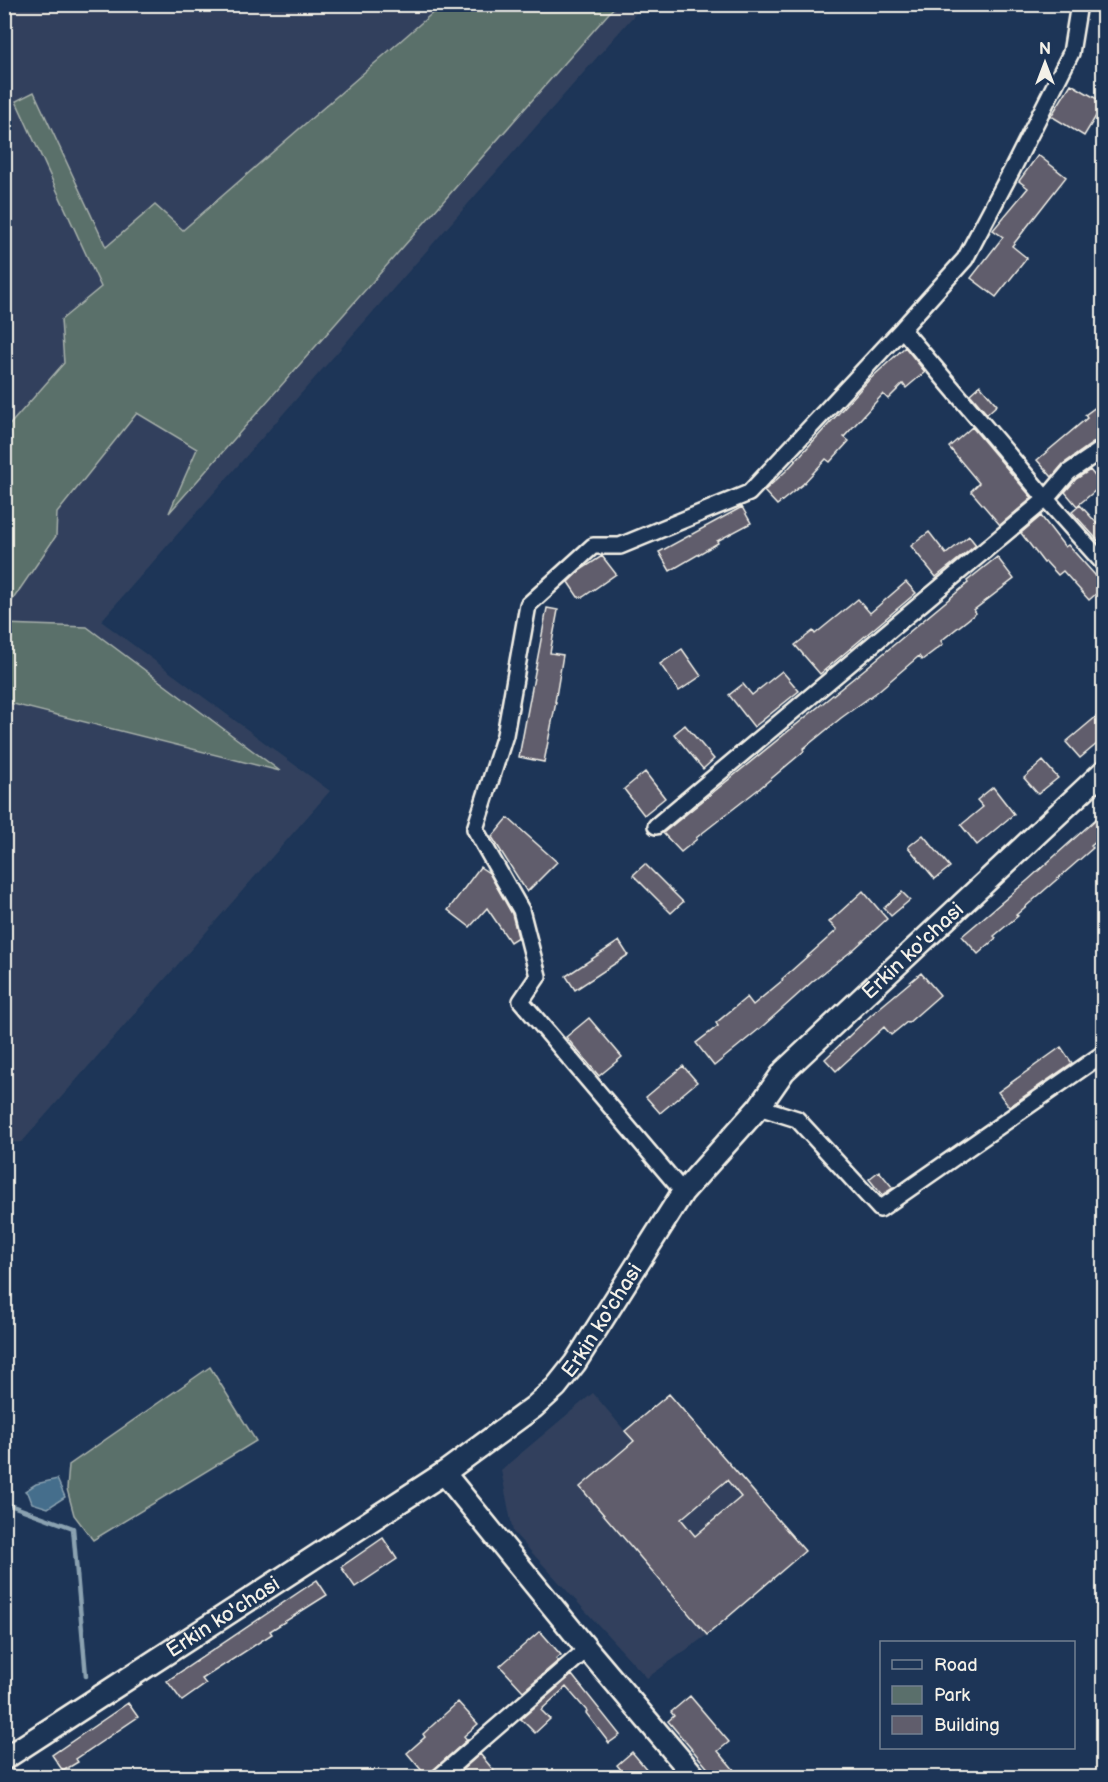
<svg xmlns="http://www.w3.org/2000/svg" width="1108" height="1782" font-family="'Balsamiq Sans',sans-serif">
  <style>
    .built { fill: #31415d }
    .green { fill: #5a6f6b; stroke: #a7b0aa; stroke-width: 1.5 }
    .water { fill: #456e8c; stroke: #8ba2b1; stroke-width: 1.5 }
    .lines { fill: none; stroke-linecap: round; stroke-linejoin: round }
    .stream { stroke: #8ba2b1; stroke-width: 4.5 }
    .building { fill: #605d6c; stroke: #f4f1e8; stroke-width: 1.5; fill-rule: evenodd }
    .street-casing { stroke: #f4f1e8; stroke-width: 20 }
    .secondary-casing { stroke: #f4f1e8; stroke-width: 26 }
    .street { stroke: #1d3557; stroke-width: 15 }
    .secondary { stroke: #1d3557; stroke-width: 21 }
    .labels { text-anchor: middle; dominant-baseline: central; stroke-width: 5; stroke-linejoin: round; paint-order: stroke }
    .street-label { font-size: 21px; fill: #f4f1e8; stroke: #1d3557 }
  </style>
  <rect width="100%" height="100%" fill="#1d3557"/>
  <filter id="ink" filterUnits="userSpaceOnUse"><feTurbulence type="fractalNoise" baseFrequency=".0167" numOctaves="2"/><feDisplacementMap in="SourceGraphic" scale="12" xChannelSelector="R" yChannelSelector="G"/><feConvolveMatrix kernelMatrix="1 2 1 2 8 2 1 2 1" color-interpolation-filters="sRGB"/></filter>
  <g filter="url(#ink)">
    <path class="built" d="M4,5H643L101,621L330,791L22,1142L5,1143Z
      M593,1393L625,1431L669,1394L805,1551L707,1635L647,1678L513,1532L501,1470Z"/>
    <path class="green" d="M432,5H616L169,513L197,449L137,413L57,513L56,536L5,611V430L64,363L61,320L101,287L16,101L34,92L106,247L155,205L183,230L436,10Z
      M4,624L87,627L280,771L5,702Z
      M210,1367L256,1441L93,1540L74,1515L67,1489L69,1465Z"/>
    <path class="water" d="M57,1479L65,1497L48,1508L32,1503L29,1495L25,1491L36,1484Z"/>
    <g class="lines">
      <path class="stream" d="M4,1503L73,1528L86,1676"/>
    </g>
    <path class="building" d="M1071,84L1104,103L1084,136L1051,116Z
      M1038,155L1066,177L1012,246L1027,258L996,297L971,278L1003,237L993,230L1028,188L1019,181Z
      M905,347L925,372L906,388L903,384L888,399L883,394L844,437L849,441L830,462L826,459L803,484L777,505L764,491L787,470L868,381Z
      M980,385L997,405L987,414L970,394Z
      M1104,401V435L1063,464L1052,477L1037,460L1087,418L1085,415Z
      M972,427L1032,498L1000,525L971,491L979,483L949,447Z
      M1090,470L1102,485L1077,506L1065,492L1076,479Z
      M1080,505L1104,531V547L1072,512Z
      M742,507L751,523L717,541L718,543L670,571L659,552Z
      M1041,516L1065,547L1068,545L1104,585V587L1089,600L1063,571L1058,575L1046,562L1044,563L1021,533Z
      M929,532L946,554L969,536L976,545L936,577L911,546Z
      M602,556L616,574L583,597H578L568,582L579,571Z
      M997,557L1014,579L974,610L976,613L941,641L943,644L922,660L919,656L877,692L841,718L803,749L804,751L760,788L696,838L697,839L681,852L663,833L866,668L968,583L967,581Z
      M906,582L916,593L820,674L795,645L813,631L815,634L858,599L870,613Z
      M547,608L558,610L550,653L563,655L555,702H556L544,762L519,757Z
      M682,649L701,676L679,691L660,664Z
      M782,671L799,691L754,727L729,695L743,684L752,695Z
      M1104,710V738L1080,758L1066,742Z
      M685,725L714,759L703,769L674,734Z
      M1043,761L1058,778L1038,794L1024,778Z
      M645,772L665,798L644,815L624,789Z
      M993,787L1014,814L977,845L961,825L983,807L977,800Z
      M1104,812V835L1091,846L1093,848L1016,915L1018,916L994,936L996,938L978,954L962,936L1028,880Z
      M508,818L557,862L527,892L492,837Z
      M923,835L950,867L935,879L908,847Z
      M645,864L683,902L671,913L633,875Z
      M480,867L489,873L512,914L518,937L510,942L487,908L470,927L448,910Z
      M863,891L887,919L853,950L813,981L764,1025L714,1066L696,1043L718,1026L716,1023L747,997L753,1005L783,980L782,979L837,930L829,922Z
      M902,892L910,900L891,916L884,908Z
      M619,941L628,955L575,990L566,976Z
      M921,973L940,995L908,1023L907,1022L891,1035L884,1027L836,1071L825,1059L871,1015Z
      M589,1018L622,1057L599,1076L566,1037Z
      M1061,1047L1072,1063L1009,1107L998,1092Z
      M683,1066L697,1082L660,1113L646,1097Z
      M879,1171L893,1188L882,1195L869,1179Z
      M669,1394L805,1551L707,1635L580,1487L634,1441L625,1431ZM727,1480L741,1497L695,1536L681,1519Z
      M383,1538L397,1559L355,1587L341,1567Z
      M317,1580L327,1595L270,1631L272,1634L202,1679L206,1684L182,1701L167,1681Z
      M540,1631L561,1655L556,1659L558,1661L523,1691L500,1666Z
      M572,1675L620,1735L609,1743L586,1713L587,1711L566,1687L541,1710L550,1719L535,1733L521,1719Z
      M690,1696L729,1742L718,1751L741,1778H716L668,1721L674,1716L671,1712Z
      M458,1702L478,1724L464,1736L467,1740L432,1771L428,1778L407,1753L425,1737L423,1734Z
      M128,1703L138,1717L76,1759L78,1762L63,1771L52,1755Z
      M632,1752L654,1778H628L617,1765Z
      M480,1754L500,1778H453Z"/>
    <g class="lines">
      <defs>
        <path id="street" d="M1079,4L1071,53L1012,170L965,259L902,329L1046,499L1104,564
          M656,826L1046,499L1069,472L1104,448
          M759,1107L797,1119L880,1209L1104,1053
          M683,1192L521,1001L538,976L521,910L475,829L505,735L528,605L593,546H620L749,493L902,329
          M438,1778L587,1649"/>
        <g id="secondary">
          <path d="M444,1473L587,1649L696,1778"/>
          <path id="s1" d="M4,1759L444,1473L534,1407L556,1387L575,1363L683,1192L759,1107L784,1071L1104,771"/>
        </g>
      </defs>
      <use href="#street" class="street-casing"/>
      <use href="#secondary" class="secondary-casing"/>
      <use href="#street" class="street"/>
      <use href="#secondary" class="secondary"/>
    </g>
  </g>
  <g class="labels">
    <g class="street-label">
      <text stroke="none"><textPath href="#s1" startOffset="1233">Erkin ko'chasi</textPath></text>
      <text stroke="none"><textPath href="#s1" startOffset="747">Erkin ko'chasi</textPath></text>
      <text stroke="none"><textPath href="#s1" startOffset="261">Erkin ko'chasi</textPath></text>
    </g>
  </g>
  <rect width="1108" height="1782" fill="none" stroke="#1d3557" stroke-width="24"/>
  <rect x="12" y="12" width="1084" height="1758" fill="none" stroke="#f4f1e8" stroke-width="2" filter="url(#ink)"/>
  <rect x="880" y="1641" width="195" height="108" fill="#1d3557" stroke="#738091" stroke-width="1.5"/>
  <rect x="892" y="1660" width="30" height="9" fill="#1d3557" stroke="#738091" stroke-width="1.5"/>
  <text x="934" y="1671" font-size="18" fill="#f4f1e8">Road</text>
  <rect x="892" y="1686" width="30" height="18" fill="#5a6f6b" stroke="#738091" stroke-width="1.5"/>
  <text x="934" y="1701" font-size="18" fill="#f4f1e8">Park</text>
  <rect x="892" y="1716" width="30" height="18" fill="#605d6c" stroke="#738091" stroke-width="1.5"/>
  <text x="934" y="1731" font-size="18" fill="#f4f1e8">Building</text>
  <g transform="translate(1045 63)" stroke="#1d3557" stroke-width="4.5" paint-order="stroke">
  <path d="M0-4.5L10 22L0 15L-10 22Z" fill="#f4f1e8"/>
  <text y="-9" font-size="16" font-weight="bold" text-anchor="middle" fill="#f4f1e8">N</text>
  </g>
</svg>
